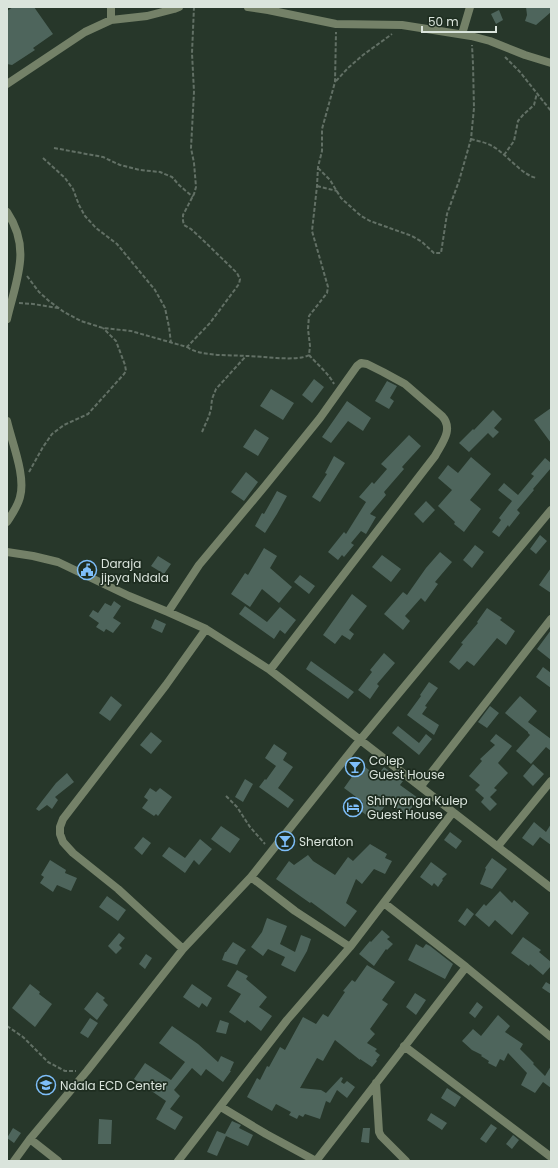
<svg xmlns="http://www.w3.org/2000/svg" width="558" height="1168" font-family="Poppins,sans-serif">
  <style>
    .building { fill: #4e655c }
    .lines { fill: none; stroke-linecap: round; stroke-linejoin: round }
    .path { stroke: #627065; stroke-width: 2; stroke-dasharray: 4 2; stroke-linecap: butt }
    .minor { stroke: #748168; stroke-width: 8 }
    .labels { text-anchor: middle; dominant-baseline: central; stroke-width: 3.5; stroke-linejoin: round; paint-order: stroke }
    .poi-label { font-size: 12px; fill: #dae4dc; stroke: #1e2d20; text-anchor: start }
  </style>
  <rect width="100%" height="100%" fill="#27372a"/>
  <path class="building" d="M13,7H34L53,34L33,48L35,50L12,65L7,64V11Z
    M526,7H551V12L536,25L525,21L527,15Z
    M499,10L503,20L496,24L491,14Z
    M314,379L324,387L312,403L302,395Z
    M387,381L397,386L390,398L394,401L389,409L375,401Z
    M271,389L294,403L283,420L260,406Z
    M347,401L371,418L363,431L348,421L331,443L322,437Z
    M551,408V443L534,420Z
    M493,410L502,419L494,428L499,432L493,438L488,433L469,452L459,443L473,429L474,430Z
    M255,429L269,438L258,456L243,447Z
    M409,435L421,446L402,467L404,469L384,492L386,495L370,514L376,517L366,534L361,531L351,543L354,545L344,557L342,555L338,560L328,552L344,532L346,534L366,502L359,497L372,482L374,484L387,469L381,464Z
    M334,456L345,463L320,502L312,497L327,474L325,473Z
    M471,457L491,474L470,500L481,509L464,532L454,524L455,522L438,506L452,490L438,478L448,465L458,473Z
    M545,458L551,463V468L533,489L534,490L517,510L520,513L509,527L508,525L499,537L492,532L501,520L499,518L512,501L498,490L504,483L518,495L534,476L531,474Z
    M246,472L258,482L244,501L231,492Z
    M277,491L287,496L277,514L265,533L255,526L262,513L264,514Z
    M426,501L435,510L423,523L414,514Z
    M540,535L547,541L536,554L530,549Z
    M475,545L484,552L472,568L463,560Z
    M264,548L277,556L270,568L292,587L279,603L262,589L250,607L231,594L245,573L248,575Z
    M440,552L452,562L435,582L438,584L425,602L421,598L405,616L410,621L403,630L384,614L403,592L407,595L426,568Z
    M382,555L401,569L391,582L372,567Z
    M158,556L171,564L164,574L151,566Z
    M551,568V593L539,585Z
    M300,575L315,586L309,594L294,582Z
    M352,594L367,606L349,630L354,634L350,640L342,635L335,644L323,635Z
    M114,601L121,606L113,618L121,623L113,633L106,629L104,632L96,627L99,623L89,616L93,610L98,613L105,603L111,606Z
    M245,606L267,622L280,607L296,620L285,634L280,630L274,639L239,614Z
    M487,608L502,618L500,620L515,631L506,645L497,638L474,666L467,661L459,670L449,662L463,644L461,643L478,623L477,622Z
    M155,619L166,624L162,633L151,628Z
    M551,630V660L537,649Z
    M384,653L395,663L377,684L379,686L370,699L358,690L372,672L370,670Z
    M311,661L354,692L348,699L306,669Z
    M543,667L551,673V688L536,677Z
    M429,682L438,688L425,706L427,707L422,714L439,725L434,735L407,715L421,696L420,695Z
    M111,696L122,705L110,721L99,713Z
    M520,696L537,711L528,722L551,739V751L546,747L531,764L516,751L530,735L528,733V732L505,713Z
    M490,706L499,713L487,728L478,722Z
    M398,726L419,743L426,734L432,739L419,755L392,733Z
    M151,732L162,741L151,754L140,745Z
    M496,734L512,746L498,763L508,773L494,788L497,790L490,797L497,804L490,811L481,802L484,798L475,790L480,785L469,776L482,761L480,759L495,745L490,741Z
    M274,744L287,753L283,760L293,767L278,788L294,800L288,808L259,787L265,779L266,780L276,766L265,758Z
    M361,764L377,776L384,767L403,781L400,785L418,798L407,815L388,802L379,814L373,810L369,817L358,809L363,802L344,788Z
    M533,764L544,774L533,786L523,776Z
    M67,773L74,782L55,797L58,800L52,809L47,805L39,811L36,809L42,801L56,783Z
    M245,779L253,784L243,802L235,797Z
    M150,788L156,792L160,788L172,797L158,816L156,814L154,816L142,808L148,800L144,797Z
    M534,822L546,832L551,824V845L540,837L533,846L522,838Z
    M221,826L240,839L230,853L211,839Z
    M450,832L462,841L456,849L444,840Z
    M143,837L151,843L142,855L134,848Z
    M200,839L212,849L199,865L194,860L185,873L162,856L169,847L185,858Z
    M370,844L387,854L385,858L392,861L385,874L374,869L362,884L356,879L346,903L357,911L345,927L311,902L310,903L276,879L289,861L294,865L308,855L313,861L335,875L348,857L353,861Z
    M492,858L507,869L492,889L480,884L486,869L485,868Z
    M50,860L66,870L65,873L77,878L71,891L57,885L53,892L40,883L44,877L41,875Z
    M431,862L447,874L442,879L443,880L438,887L434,883L432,886L420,877Z
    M500,891L512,903L514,900L529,913L512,935L495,920L489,927L475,915L484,904L486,906Z
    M107,896L126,910L118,921L99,907Z
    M467,908L474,914L465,926L458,921Z
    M267,918L287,926L280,944L295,952L301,935L311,939L307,951L295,972L281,965L285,957L268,949L263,956L251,947L262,932Z
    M382,930L390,937L387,939L393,944L387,950L386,949L374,966L359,954L370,941L371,942Z
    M119,933L125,938L119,945L122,948L116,954L108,946Z
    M523,937L541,950L539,952L551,962V966L543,975L530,964L529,966L511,953Z
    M233,942L246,950L240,958L237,965L222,960L225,952H226Z
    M416,944L423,948L426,944L430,946L453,964L445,979L408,960Z
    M146,954L152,958L145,969L139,964Z
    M367,965L395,982L382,1000L388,1004L370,1029L375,1034L367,1043L377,1049L375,1051L380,1055L376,1060L377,1061L372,1067L360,1059V1060L335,1040L323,1061L317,1058L300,1088L321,1090L326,1093L341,1077L343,1078L341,1082L344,1084L347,1081L355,1087L347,1098L337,1090L330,1103L326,1101L320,1119L305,1114L303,1117L299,1115L297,1119L289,1115L291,1112L276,1104L272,1111L247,1097L257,1078L260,1080L267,1066L269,1067L280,1047L285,1050L303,1017L316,1024L323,1014L328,1017L345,992L343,991L352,980L355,982Z
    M237,970L248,976L246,979L267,997L259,1007L272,1016L261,1031L247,1020L245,1023L229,1012L241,994L227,986Z
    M546,982L551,985V994L542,988Z
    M30,984L40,992L39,994L52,1004L35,1027L12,1008Z
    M192,984L212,998L207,1007L202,1003L199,1008L183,997Z
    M97,992L105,998L103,1000L108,1005L97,1020L84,1009Z
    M415,993L426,1000L416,1015L406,1007Z
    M477,1002L483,1007L475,1018L469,1013Z
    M498,1015L510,1026L505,1032L523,1044L520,1049L534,1063L533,1064L545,1076L551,1066V1088L543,1082L535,1093L521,1085L527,1073L508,1053L504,1061L500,1059L496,1067L488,1063L489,1061L481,1056L482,1055L472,1050L462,1041L473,1029L481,1036Z
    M90,1018L98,1023L88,1038L80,1033Z
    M220,1020L229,1023L226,1034L216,1032Z
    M172,1026L198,1044L218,1062L221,1056L234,1062L230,1071H231L223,1082L206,1069L201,1076L192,1068L174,1090L180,1096L170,1109L183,1117L175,1130L156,1119L166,1101L134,1079L145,1063L171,1080L185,1062L159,1043Z
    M447,1088L461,1097L455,1107L441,1098Z
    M431,1113L447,1123L442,1130L427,1120Z
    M99,1119L112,1120L111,1144H98Z
    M232,1121L241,1125L239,1128L253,1135L248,1146L226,1136L217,1156L207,1152L217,1131L225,1134Z
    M491,1124L497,1128L486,1143L480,1139Z
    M13,1128L21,1133L14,1143L7,1138Z
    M363,1128H370L369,1143L361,1142Z
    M513,1135L519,1140L512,1149L506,1144Z"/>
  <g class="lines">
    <path class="path" d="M505,57L520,72L551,111
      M336,81L348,68L363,55L392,34
      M471,139C477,141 485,142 492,146C506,153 522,176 537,178
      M54,148L103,157L120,165L140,170L160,172L172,177L179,185L193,197
      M504,155L514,141L518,121L523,115L534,105L537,93
      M43,158L65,178L73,189L79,205L85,216L96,228L117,244L155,290L165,308L169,327L171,343
      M318,168L330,180L341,198L361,216L370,221L412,236L422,242L434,253H441L447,214L459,181L471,139L474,108L473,64L472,45
      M317,186L337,191
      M27,276L39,292L49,301L64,312L81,321L103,328L131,331L187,347L210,323L239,284L240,279L237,273L205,242L191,229L184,225L183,221V215L194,194L196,187L194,163L191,148L194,92L192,53L194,7
      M19,303L33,304L58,308
      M187,347C190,349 194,351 198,352C214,356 231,355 247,356C261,356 298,362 309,355L310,346L308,329L309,316L327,293L328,287L312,231L317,186L318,167L322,151V129L335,82L336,32
      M309,355C317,364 329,374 334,384
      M202,432L209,416L211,409L212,399L216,389L246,356
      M29,472L43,447L52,434L64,425L88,414L124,374L126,371L125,365L116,341L103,328
      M226,796L237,807L250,827L265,844
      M7,1026L23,1037L48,1062L65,1071H76"/>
    <path class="minor" d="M248,7L268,10L336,24L402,25L471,36L490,41L525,55L551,63
      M111,20V7
      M462,34L470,7
      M7,84L85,32L111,20L147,16L174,9L179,7
      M7,212C32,249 16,280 7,319
      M7,421C12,443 26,476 20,497C18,506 12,514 7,522
      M7,552L33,556L58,562L129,596L168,612L206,629L270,670L551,888
      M168,612L199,565L265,486L320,418L357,366L361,363L367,364L383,372L405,384L442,416C454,429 442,443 435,456L270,670
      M421,786L551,619
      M498,846L551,781
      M251,877L295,911L350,947
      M384,903L466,967L551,1037
      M183,949L118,889L73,853L63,842L60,834V827L63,819L166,685L206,629
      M404,1046L551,1157
      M376,1083L379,1132L381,1136L406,1161
      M221,1107L266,1134L316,1161
      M30,1139L58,1161
      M14,1161L30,1139L87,1071L183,949L251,877L360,740L551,510
      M178,1161L287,1020L350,947L453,812
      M316,1161L466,967"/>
  </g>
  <defs>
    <symbol id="civic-ring" viewBox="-11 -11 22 22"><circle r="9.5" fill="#1e2d20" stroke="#7ebef9" stroke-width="1.5"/><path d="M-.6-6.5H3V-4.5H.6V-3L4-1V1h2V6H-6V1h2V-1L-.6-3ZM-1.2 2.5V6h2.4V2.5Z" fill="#7ebef9"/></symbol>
    <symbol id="bar-ring" viewBox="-11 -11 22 22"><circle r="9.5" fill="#1e2d20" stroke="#7ebef9" stroke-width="1.5"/><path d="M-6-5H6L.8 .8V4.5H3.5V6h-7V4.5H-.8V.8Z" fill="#7ebef9"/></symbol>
    <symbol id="hotel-ring" viewBox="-11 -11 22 22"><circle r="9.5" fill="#1e2d20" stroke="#7ebef9" stroke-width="1.5"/><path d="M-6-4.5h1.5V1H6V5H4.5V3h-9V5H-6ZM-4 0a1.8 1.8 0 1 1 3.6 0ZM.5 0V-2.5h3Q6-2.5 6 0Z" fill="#7ebef9"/></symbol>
    <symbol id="school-ring" viewBox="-11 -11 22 22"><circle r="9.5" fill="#1e2d20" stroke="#7ebef9" stroke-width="1.5"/><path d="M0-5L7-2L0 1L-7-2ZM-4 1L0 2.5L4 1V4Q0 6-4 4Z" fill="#7ebef9"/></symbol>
  </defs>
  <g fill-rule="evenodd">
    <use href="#civic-ring" x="76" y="559" width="22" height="22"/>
    <use href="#bar-ring" x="344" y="756" width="22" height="22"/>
    <use href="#hotel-ring" x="342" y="796" width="22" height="22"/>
    <use href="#bar-ring" x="274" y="830" width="22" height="22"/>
    <use href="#school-ring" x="35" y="1074" width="22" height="22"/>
  </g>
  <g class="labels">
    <g class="poi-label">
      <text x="101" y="563">Daraja<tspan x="101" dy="14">jipya Ndala</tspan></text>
      <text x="369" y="760">Colep<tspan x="369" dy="14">Guest House</tspan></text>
      <text x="367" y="800">Shinyanga Kulep<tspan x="367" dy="14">Guest House</tspan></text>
      <text x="299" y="841">Sheraton</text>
      <text x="60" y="1085">Ndala ECD Center</text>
    </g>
  </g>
  <rect width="558" height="1168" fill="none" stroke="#dae4dc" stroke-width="16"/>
  <path d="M422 26v6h74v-6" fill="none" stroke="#dae4dc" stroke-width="2"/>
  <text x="428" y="26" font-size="12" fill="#dae4dc" stroke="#1e2d20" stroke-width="3" paint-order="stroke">50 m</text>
</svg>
